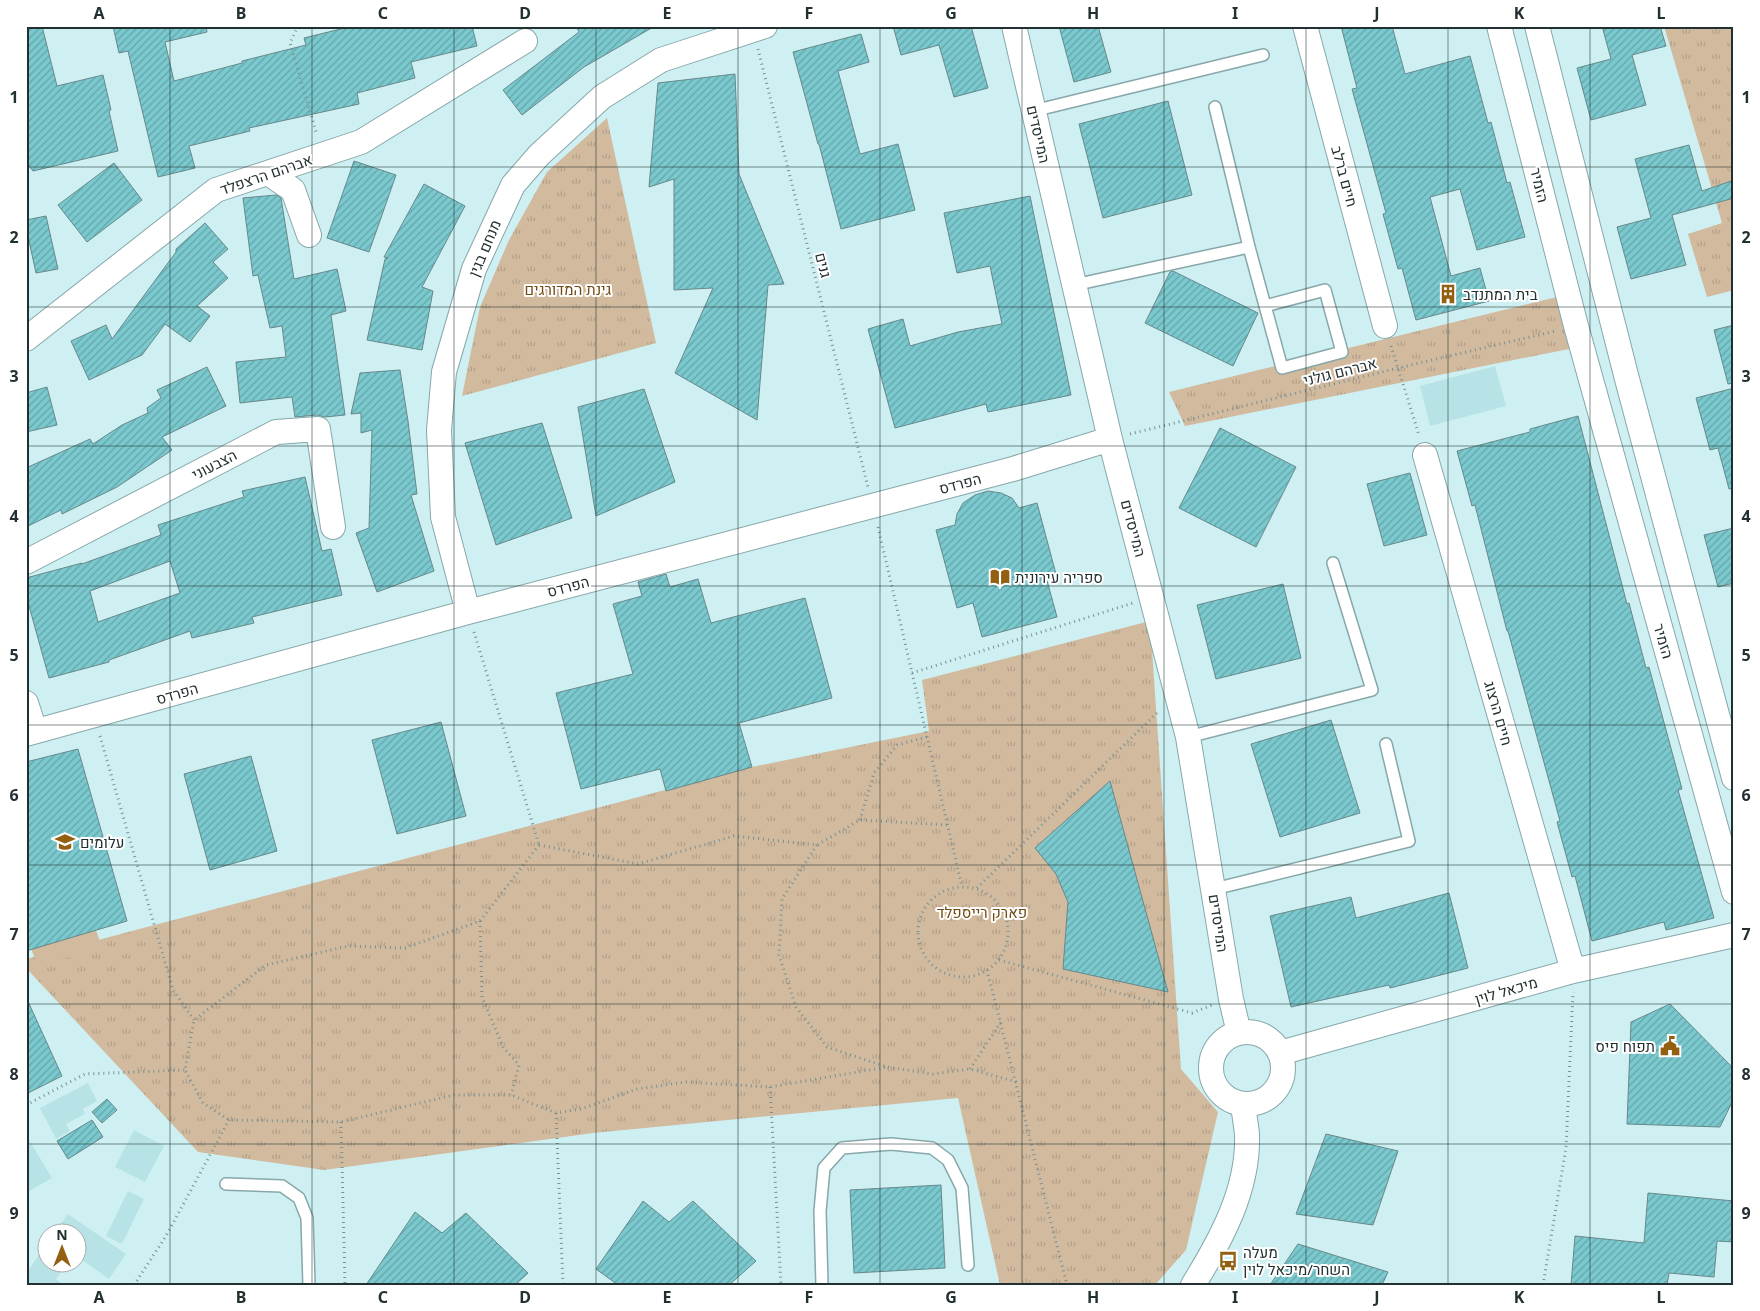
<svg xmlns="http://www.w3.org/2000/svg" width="1760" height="1311" font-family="'Noto Sans',Heebo,sans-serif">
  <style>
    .built { fill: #b8e3e6 }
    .park { fill: url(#park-tufts) }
    .pitch { fill: #d2ba9e }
    .building { fill: url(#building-hatch); stroke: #68888a; fill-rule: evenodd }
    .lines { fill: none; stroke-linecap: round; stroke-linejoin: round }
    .service-casing { stroke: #87a7a9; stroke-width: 14 }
    .minor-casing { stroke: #87a7a9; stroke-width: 26 }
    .path { stroke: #799192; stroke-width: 3; stroke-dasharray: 1 4; stroke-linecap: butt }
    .service { stroke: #fff; stroke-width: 11 }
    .minor { stroke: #fff; stroke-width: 24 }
    .grid { fill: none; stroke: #233031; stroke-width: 1; stroke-opacity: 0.55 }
    .labels { text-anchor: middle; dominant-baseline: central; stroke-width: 4; stroke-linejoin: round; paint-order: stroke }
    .street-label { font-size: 15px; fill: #233031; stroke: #fff }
    .park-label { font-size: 15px; fill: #724b13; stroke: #fff }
    .poi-label { font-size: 15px; fill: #233031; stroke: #fff; text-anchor: start }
    .neatline { fill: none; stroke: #233031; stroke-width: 2 }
    .grid-label { font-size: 16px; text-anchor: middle; font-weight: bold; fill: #233031 }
  </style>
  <defs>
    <pattern id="park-tufts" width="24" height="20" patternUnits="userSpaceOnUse" patternTransform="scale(1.25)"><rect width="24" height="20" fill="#d2ba9e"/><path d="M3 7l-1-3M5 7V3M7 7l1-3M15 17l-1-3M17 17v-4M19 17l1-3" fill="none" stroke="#b4a089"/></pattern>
    <pattern id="building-hatch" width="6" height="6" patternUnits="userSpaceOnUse" patternTransform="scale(1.25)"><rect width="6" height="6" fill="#7ac9ce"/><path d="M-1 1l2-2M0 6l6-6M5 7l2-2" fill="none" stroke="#64a4a8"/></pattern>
  </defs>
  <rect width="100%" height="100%" fill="#cef0f2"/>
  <path class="built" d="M1495,366L1506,406L1430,426L1420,386Z
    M88,1083L97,1101L83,1109L85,1114L66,1124L70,1131L56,1139L40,1108Z
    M134,1130L164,1146L145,1182L115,1167Z
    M26,1135L52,1178L26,1193Z
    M128,1191L144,1199L122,1244L106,1236Z
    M68,1214L126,1254L109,1279L78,1257V1234L54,1233Z
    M47,1243L48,1264H66L56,1279L64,1285H26V1274Z"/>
  <path class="park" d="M1664,26H1734V290L1707,297L1688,234L1722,223Z
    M607,118L656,343L462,396L480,307L509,240L547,172Z
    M1561,296L1574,348L1185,426L1169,392Z
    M1150,621L1181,1069L1218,1112L1186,1250L1155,1285H1000L958,1098L593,1133L324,1170L198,1152L26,968V959L752,767L929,731L922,680Z"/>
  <path class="pitch" d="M78,880L103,950L37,964L26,935Z"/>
  <path class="building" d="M26,26H42L57,86L103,75L111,110L109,111L118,151L33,171L26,162Z
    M113,26H206L207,32L165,42L174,81L242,63V61L306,45L304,38L353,26H472L477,46L411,62L415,78L357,93L359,104L249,128L250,131L189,146L195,168L158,177L128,51L119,53Z
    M576,26H655L584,67L522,115L503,90L579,32Z
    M893,26H971L988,88L954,97L939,45L901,55Z
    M1059,26H1098L1111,72L1074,82Z
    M1341,26H1392L1405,74L1470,56L1488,123L1491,122L1507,183L1510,182L1525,237L1477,250L1460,189L1430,197L1451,276L1480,268L1489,301L1416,320L1402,268L1398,269L1383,214L1386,213L1352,89L1357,88Z
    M1602,26H1660L1666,46L1632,55L1646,105L1591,120L1577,68L1611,59Z
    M861,34L869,62L838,71L860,154L898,144L915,210L841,229L819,144H818L793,52Z
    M735,74L739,174L784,284L768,285L757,420L675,373L713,288L674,290V179L649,187L658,83Z
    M1168,101L1192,195L1103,218L1079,124Z
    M1689,145L1702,191L1734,180V198L1672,215L1686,265L1631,279L1617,227L1651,218L1635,159Z
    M354,161L396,175L369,252L327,238Z
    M114,163L142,200L87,242L58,205Z
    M424,184L465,206L422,287L433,291L422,350L367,340L385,259L388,258L384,257Z
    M276,195L281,198L294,279L337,269L346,311L331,315L345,415L325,417L317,415L295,417L292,397L240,403L236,362L286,357L282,326L270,328L258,275L253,276L243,198Z
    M1030,196L1071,395L988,412L986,404L895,428L868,329L903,319L910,346L958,332L1002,324L990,266L957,273L944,213Z
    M46,216L58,269L36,273L26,227V220Z
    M205,223L228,249L213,262L228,278L197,306L210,316L190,342L165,324L142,355L89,380L71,341L106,325L112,339L176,252V249Z
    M1173,271L1258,313L1233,366L1145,323L1170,272Z
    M1734,325V383L1728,384L1714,330Z
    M207,367L226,406L162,437L172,450L117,487L62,514L61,510L26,527V468L90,439L93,444L122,425L148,413L147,408L161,398L157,390Z
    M400,370L408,421L417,494L411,495L434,571L377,592L356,533L369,528L372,430L361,433V413L351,414L360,373Z
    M47,387L57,425L26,432V393Z
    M1734,388V488L1729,489L1718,448L1710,450L1696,398Z
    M644,389L675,482L596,516L578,407Z
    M1578,416L1627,604L1629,603L1646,668L1649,667L1682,789L1678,790L1714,918L1666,930L1664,922L1592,941L1575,876L1572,877L1557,822L1560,821L1508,631H1507L1475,505L1472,506L1457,451L1530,432V429Z
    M542,423L572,518L496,545L465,443Z
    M1220,428L1296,467L1256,547L1179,508Z
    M1410,473L1427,535L1384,546L1367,484Z
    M305,477L322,551L331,549L342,595L252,617L254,623L192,638L190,631L109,660V662L49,678L26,595V578L82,563V564L161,535L158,525L244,497L242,491ZM170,561L180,593L98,622L90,591Z
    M988,491L1001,493L1012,498L1019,508L1037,503L1056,574L1046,577L1057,617L982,637L973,603L957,608L936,530L955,525L957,514L963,503L975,495Z
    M1734,528V583L1718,587L1704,535Z
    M666,574L670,587L698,579L711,623L805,598L832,698L739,723L752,767L666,791L660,769L581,789L556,693L633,674L613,604L642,596L638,582Z
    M1283,584L1301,658L1216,679L1197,605Z
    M1331,720L1360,813L1280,837L1251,744Z
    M441,722L466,816L397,834L372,740Z
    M78,749L127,921L26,951V762Z
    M251,756L277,851L210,870L184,774Z
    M1110,781L1144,905L1168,992L1063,969L1068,902L1056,874L1035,848Z
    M1449,893L1468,968L1390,988L1389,985L1291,1007L1270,916L1351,897L1356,918Z
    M26,997L62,1076L26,1094Z
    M1670,1004L1734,1069V1098L1720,1127L1627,1124L1631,1022Z
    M107,1099L117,1110L102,1123L92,1112Z
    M92,1120L103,1137L68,1159L57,1141Z
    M1326,1134L1398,1151L1373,1225L1296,1214Z
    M941,1185L945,1268L854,1273L850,1190Z
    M1648,1193L1734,1201V1242L1717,1241L1714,1277L1669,1273L1667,1285H1571L1575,1236L1644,1243Z
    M643,1201L669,1222L693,1201L756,1261L729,1285H618L596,1269Z
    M415,1212L442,1233L466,1213L528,1273L515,1285H366Z
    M1298,1244L1388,1272L1382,1285H1270Z"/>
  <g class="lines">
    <defs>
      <path id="service" d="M1033,111L1263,55
        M1249,247L1282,368L1342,352L1325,290L1265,306
        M1074,285L1249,247L1215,107
        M1188,737L1372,690L1333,563
        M1214,889L1409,841L1386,744
        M226,1184L282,1186L299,1198L307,1218L309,1285
        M822,1285L820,1211L824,1168L842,1148L891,1144L932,1148L948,1160L962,1188L968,1265"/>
      <path id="minor" d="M1014,26L1110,439L1188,737L1231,999L1239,1033
        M1305,26L1385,326
        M1499,26L1576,326L1734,892
        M1537,26L1627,379L1734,778
        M268,173L293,190L309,235
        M26,339L216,190L361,142L525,41
        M1425,455L1573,971
        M26,562L276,432L318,429L333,527
        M468,612L443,517L439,430L444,372L474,269L513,185L539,155L602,97L661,60L765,26
        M26,703L35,731
        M26,734L468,612L1013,469L1110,439
        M1211 1068a36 36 0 1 1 72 0a36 36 0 1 1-72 0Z
        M1280,1053L1573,971L1734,935
        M1193,1285C1221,1240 1249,1189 1247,1134C1246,1124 1244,1114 1243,1104"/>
    </defs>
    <use href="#service" class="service-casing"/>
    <use href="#minor" class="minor-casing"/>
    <path class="path" d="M298,26L290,43L317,135
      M758,49L868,487
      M1391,346L1419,435
      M1130,434L1398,368L1556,331
      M878,527L962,887
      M474,632L539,845
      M912,673L1133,603
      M100,736L173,990L194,1020
      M860,820L874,773L897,745L927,737
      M539,845L480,921L405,948L349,946L266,965L194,1020L185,1070L203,1103L229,1120L341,1122L454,1095H511L556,1113L581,1109L637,1089L686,1082L770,1087L887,1067
      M539,845L638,864L734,836L817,845L860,820L947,825
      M817,845L782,899L779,955L796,1007L827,1047L887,1067L933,1074L970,1069L1017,1082
      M918 932a45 45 0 1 1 90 0a45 45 0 1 1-90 0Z
      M977,888L1159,711
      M480,921L482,997L503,1047L519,1065L511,1095
      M999,960L1192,1013L1212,1005
      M987,970L1067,1285
      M970,1069L1001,1022
      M770,1087L781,1285
      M26,1105L85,1074L185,1070
      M556,1113L563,1285
      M341,1122L345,1285
      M134,1285L166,1236L229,1120
      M1543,1285L1566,1148L1573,992"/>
    <use href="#service" class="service"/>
    <use href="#minor" class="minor"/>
  </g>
  <path class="grid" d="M170,26V1285M312,26V1285M454,26V1285M596,26V1285M738,26V1285M880,26V1285M1022,26V1285M1164,26V1285M1306,26V1285M1448,26V1285M1590,26V1285M26,167H1734M26,307H1734M26,446H1734M26,586H1734M26,725H1734M26,865H1734M26,1004H1734M26,1144H1734"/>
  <defs>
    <symbol id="building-bare" viewBox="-9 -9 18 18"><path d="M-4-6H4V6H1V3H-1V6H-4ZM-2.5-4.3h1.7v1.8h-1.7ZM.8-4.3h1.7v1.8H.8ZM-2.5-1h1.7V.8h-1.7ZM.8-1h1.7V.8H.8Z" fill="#936012" stroke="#fff" stroke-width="2.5" paint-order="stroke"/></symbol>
    <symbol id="library-bare" viewBox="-9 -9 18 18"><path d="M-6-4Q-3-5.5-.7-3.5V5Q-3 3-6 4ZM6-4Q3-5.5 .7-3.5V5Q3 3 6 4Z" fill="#936012" stroke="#fff" stroke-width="2.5" paint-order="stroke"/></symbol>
    <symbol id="school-bare" viewBox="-9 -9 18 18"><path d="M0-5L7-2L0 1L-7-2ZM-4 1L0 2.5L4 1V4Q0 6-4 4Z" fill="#936012" stroke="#fff" stroke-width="2.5" paint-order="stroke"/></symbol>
    <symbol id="civic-bare" viewBox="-9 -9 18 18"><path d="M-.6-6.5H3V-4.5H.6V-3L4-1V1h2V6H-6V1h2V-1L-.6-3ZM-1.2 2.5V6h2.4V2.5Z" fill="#936012" stroke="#fff" stroke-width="2.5" paint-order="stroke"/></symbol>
    <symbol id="bus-bare" viewBox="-9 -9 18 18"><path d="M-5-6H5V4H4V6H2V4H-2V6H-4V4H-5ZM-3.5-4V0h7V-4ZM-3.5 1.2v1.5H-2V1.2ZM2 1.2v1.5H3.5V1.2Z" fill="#936012" stroke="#fff" stroke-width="2.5" paint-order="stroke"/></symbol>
  </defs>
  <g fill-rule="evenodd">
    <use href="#building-bare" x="1434" y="280" width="28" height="28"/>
    <use href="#library-bare" x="986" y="563" width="28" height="28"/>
    <use href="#school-bare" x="51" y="828" width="28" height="28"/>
    <use href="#civic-bare" x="1656" y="1032" width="28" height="28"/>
    <use href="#bus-bare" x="1214" y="1247" width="28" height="28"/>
  </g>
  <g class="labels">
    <g class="street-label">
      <text transform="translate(1039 134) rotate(77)">המייסדים</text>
      <text transform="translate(266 174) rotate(-19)">אברהם הרצפלד</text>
      <text transform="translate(1345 176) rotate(75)">חיים ברלב</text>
      <text transform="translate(1540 185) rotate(76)">הזמיר</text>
      <text transform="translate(484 248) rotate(-67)">מנחם בגין</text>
      <text transform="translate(824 265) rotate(76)">גנים</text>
      <text transform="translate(1340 371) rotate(-14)">אברהם גולני</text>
      <text transform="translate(214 464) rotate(-27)">הצבעוני</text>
      <text transform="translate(960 483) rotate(-15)">הפרדס</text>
      <text transform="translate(1134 528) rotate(75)">המייסדים</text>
      <text transform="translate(568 586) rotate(-15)">הפרדס</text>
      <text transform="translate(1664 641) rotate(74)">הזמיר</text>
      <text transform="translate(177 693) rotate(-16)">הפרדס</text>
      <text transform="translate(1499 713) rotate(74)">חיים הרצוג</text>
      <text transform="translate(1219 923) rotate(81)">המייסדים</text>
      <text transform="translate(1506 990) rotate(-16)">מיכאל לוין</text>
    </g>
    <g class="park-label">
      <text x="568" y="289">גינת המדורגים</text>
      <text x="982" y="912">פארק רייספלד</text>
    </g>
    <g class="poi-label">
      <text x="1463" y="294">בית המתנדב</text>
      <text x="1015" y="577">ספריה עירונית</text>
      <text x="80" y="842">עלומים</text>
      <text x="1655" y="1046" text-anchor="end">תפוח פיס</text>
      <text x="1243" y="1252">מעלה<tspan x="1243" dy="17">השחר/מיכאל לוין</tspan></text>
    </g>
  </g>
  <rect width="1760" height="1311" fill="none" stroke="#ffffff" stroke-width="55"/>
  <g transform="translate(62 1248)"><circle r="24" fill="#ffffff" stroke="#a7acad"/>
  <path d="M0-4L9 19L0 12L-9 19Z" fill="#936012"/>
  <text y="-8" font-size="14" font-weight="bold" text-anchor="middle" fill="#233031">N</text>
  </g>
  <rect x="28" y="28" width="1704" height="1256" class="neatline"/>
  <g class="grid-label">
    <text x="99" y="19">A</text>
    <text x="241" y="19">B</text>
    <text x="383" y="19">C</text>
    <text x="525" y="19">D</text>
    <text x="667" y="19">E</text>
    <text x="809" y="19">F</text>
    <text x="951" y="19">G</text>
    <text x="1093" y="19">H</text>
    <text x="1235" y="19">I</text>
    <text x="1377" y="19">J</text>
    <text x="1519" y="19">K</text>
    <text x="1661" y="19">L</text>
    <text x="14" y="103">1</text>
    <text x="1746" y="103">1</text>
    <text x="14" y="243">2</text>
    <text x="1746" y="243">2</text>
    <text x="14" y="382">3</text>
    <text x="1746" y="382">3</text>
    <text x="14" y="522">4</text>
    <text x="1746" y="522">4</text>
    <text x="14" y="661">5</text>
    <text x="1746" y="661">5</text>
    <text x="14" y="801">6</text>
    <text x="1746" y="801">6</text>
    <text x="14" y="940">7</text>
    <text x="1746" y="940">7</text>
    <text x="14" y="1080">8</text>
    <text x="1746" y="1080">8</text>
    <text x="14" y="1219">9</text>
    <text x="1746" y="1219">9</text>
    <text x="99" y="1303">A</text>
    <text x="241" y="1303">B</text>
    <text x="383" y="1303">C</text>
    <text x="525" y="1303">D</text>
    <text x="667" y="1303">E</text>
    <text x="809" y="1303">F</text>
    <text x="951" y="1303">G</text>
    <text x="1093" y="1303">H</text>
    <text x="1235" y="1303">I</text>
    <text x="1377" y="1303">J</text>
    <text x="1519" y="1303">K</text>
    <text x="1661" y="1303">L</text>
  </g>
</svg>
